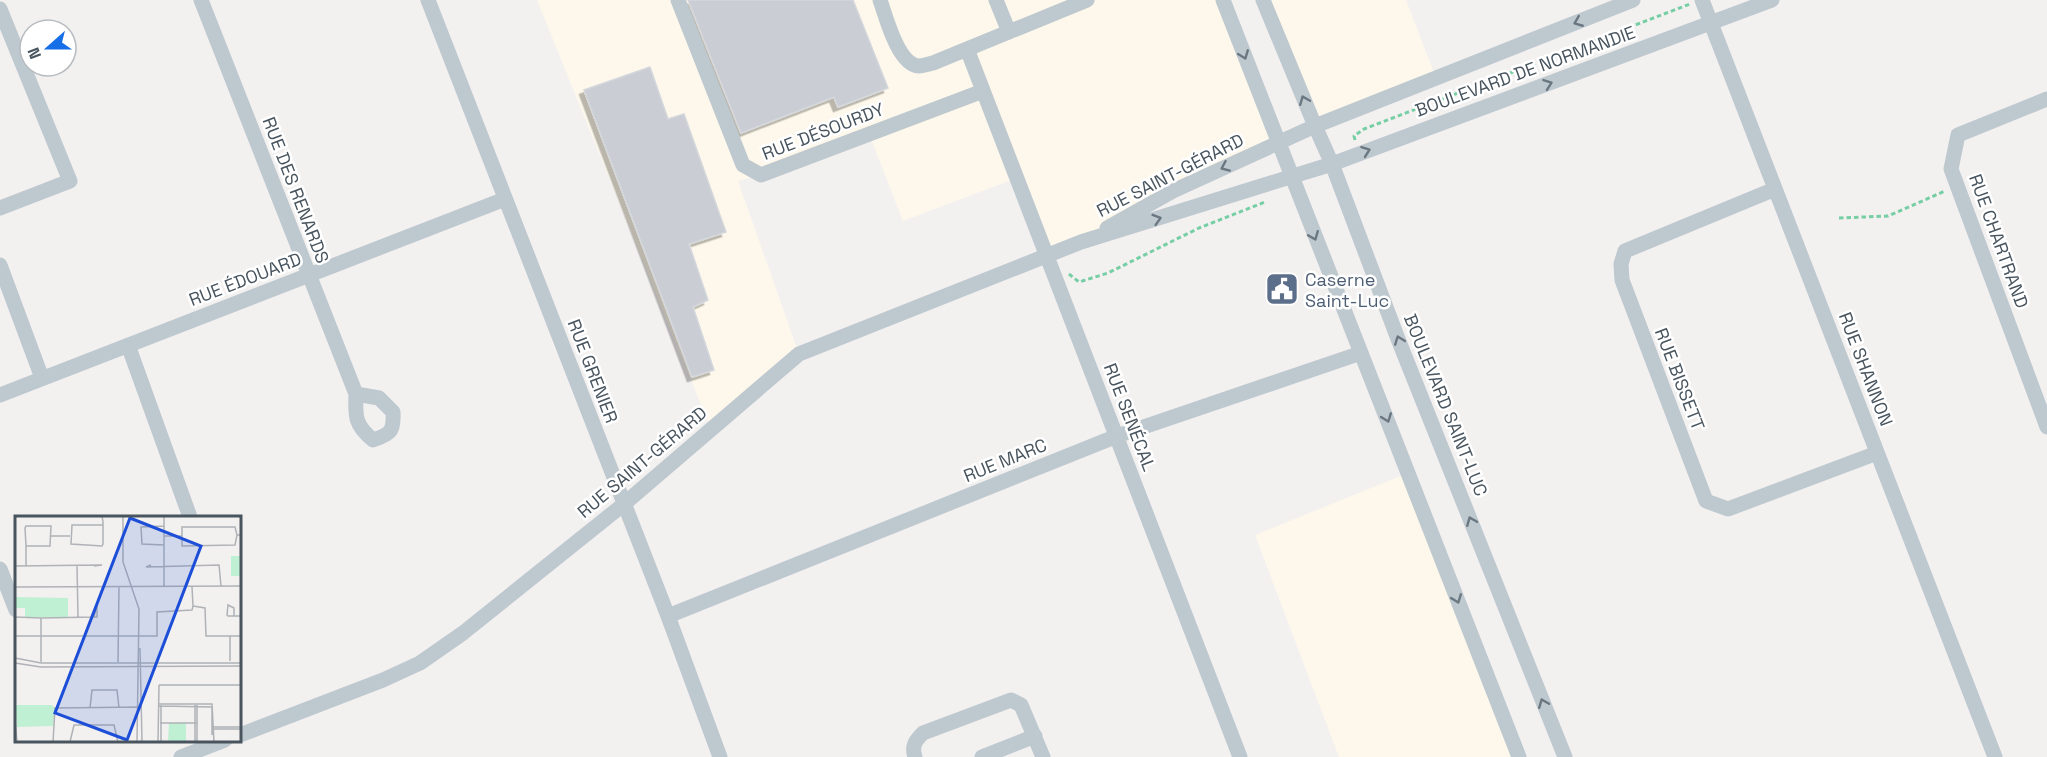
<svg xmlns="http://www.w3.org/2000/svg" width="2047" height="757" font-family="'Space Grotesk',sans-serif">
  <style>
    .commercial { fill: #fdf8eb }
    .building { fill: #cacdd3; stroke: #d4d7dc; stroke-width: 1.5; filter: url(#shadow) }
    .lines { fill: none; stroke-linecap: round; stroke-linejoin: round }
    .path { stroke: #76cfa4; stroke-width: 3; stroke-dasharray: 4.5 3; stroke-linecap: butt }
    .minor { stroke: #bec8cf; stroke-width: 15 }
    .oneway { stroke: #6b7780 }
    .labels { text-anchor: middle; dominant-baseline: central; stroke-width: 5; stroke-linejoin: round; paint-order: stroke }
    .street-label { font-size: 18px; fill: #48545e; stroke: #fff }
    .service-label { font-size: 18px; fill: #4e5e75; stroke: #fff; text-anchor: start }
    .inset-road { fill: none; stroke: #afb2b6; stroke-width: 1.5 }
    .view { fill: #1d4ed8; fill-opacity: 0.15; stroke: #1d4ed8; stroke-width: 3 }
    .inset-edge { fill: none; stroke: #48545e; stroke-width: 3 }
  </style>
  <defs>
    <filter id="shadow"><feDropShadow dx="-4.5" dy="4.5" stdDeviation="0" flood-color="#0004"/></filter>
  </defs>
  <rect width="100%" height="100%" fill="#f3f0f0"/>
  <path class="commercial" d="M537,0H1223L1278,143L1081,242L1047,255L1017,178L903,221L869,134L761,175L738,181L799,354L712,432Z
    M1263,0H1406L1436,78L1315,126Z
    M1408,473L1519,757H1339L1255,535Z"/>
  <path class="building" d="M688,0H853L888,88L838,107L834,97L741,133Z
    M650,67L668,119L684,114L726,232L689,244L708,300L693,307L714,370L692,377L584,90Z"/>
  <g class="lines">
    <path class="path" d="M1355,140L1354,136L1364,129L1690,4
      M1839,218L1888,216L1945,191
      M1069,274L1079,282L1108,273L1199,228L1265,202"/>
    <path class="minor" d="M201,0L356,394C355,417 355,425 373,440C391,434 394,431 393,412L379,398L356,394
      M428,0L668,616L720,757
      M678,0L743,165L761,175L983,91
      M880,0C886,17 898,65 919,66C923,66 929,64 933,63L1087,0
      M996,0L1009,32
      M1223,0C1321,253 1421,505 1519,757
      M1263,0L1315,126L1332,164L1398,339L1565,757
      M1702,0L1995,757
      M0,9L70,181L0,208
      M967,49L1240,757
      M2047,99L1958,135L1951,169L2047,427
      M1775,189L1625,251L1621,264L1622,280L1706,501L1728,509L1877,453
      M1107,228L1173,191L1315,126L1633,0
      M0,265L42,378
      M128,345L190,517
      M0,395L505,199
      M0,569L16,610
      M668,616L1117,436L1361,353
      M240,735L383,680L420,663L463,633L624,504L799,354L1081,242L1332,164L1772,0
      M181,757L225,740
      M915,757C911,746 916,740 923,733L1011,700L1021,705L1043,757
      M982,757L1035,736"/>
  </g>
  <defs><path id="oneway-chevron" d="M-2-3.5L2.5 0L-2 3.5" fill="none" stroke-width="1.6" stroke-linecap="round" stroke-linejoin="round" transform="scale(1.5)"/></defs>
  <g class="oneway">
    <use href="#oneway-chevron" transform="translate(1578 22) rotate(158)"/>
    <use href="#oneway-chevron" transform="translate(1244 55) rotate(69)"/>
    <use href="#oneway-chevron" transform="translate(1548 84) rotate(-20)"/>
    <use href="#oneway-chevron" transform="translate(1304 100) rotate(-112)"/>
    <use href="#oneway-chevron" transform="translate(1366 151) rotate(-20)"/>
    <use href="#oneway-chevron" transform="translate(1225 167) rotate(156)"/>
    <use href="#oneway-chevron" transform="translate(1157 219) rotate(-17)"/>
    <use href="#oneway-chevron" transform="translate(1314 236) rotate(68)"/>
    <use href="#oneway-chevron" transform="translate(1399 340) rotate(-111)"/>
    <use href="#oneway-chevron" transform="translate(1387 418) rotate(69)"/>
    <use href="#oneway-chevron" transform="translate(1471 521) rotate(-112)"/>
    <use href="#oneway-chevron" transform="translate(1457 599) rotate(69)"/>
    <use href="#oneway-chevron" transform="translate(1543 703) rotate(-112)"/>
  </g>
  <defs>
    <symbol id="civic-square" viewBox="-11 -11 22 22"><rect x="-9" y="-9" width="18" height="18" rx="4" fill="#5c6f8a" stroke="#fff"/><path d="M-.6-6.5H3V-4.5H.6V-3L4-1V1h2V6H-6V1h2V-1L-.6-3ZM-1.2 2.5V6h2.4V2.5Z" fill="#fff"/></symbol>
  </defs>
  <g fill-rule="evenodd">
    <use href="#civic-square" x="1263" y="270" width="38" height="38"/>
  </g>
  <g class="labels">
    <g class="street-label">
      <text transform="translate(1525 71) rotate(-20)">BOULEVARD DE NORMANDIE</text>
      <text transform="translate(823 131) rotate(-21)">RUE DÉSOURDY</text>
      <text transform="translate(1170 175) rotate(-27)">RUE SAINT-GÉRARD</text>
      <text transform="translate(296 190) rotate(69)">RUE DES RENARDS</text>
      <text transform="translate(1999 241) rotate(70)">RUE CHARTRAND</text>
      <text transform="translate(245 279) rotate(-21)">RUE ÉDOUARD</text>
      <text transform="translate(1866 369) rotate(69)">RUE SHANNON</text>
      <text transform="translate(593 371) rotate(69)">RUE GRENIER</text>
      <text transform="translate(1680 379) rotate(69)">RUE BISSETT</text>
      <text transform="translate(1446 405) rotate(68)">BOULEVARD SAINT-LUC</text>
      <text transform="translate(1130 417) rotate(69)">RUE SENÉCAL</text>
      <text transform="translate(1005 460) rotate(-22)">RUE MARC</text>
      <text transform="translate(642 462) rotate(-40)">RUE SAINT-GÉRARD</text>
    </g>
    <g class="service-label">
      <text x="1305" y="279">Caserne<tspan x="1305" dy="21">Saint-Luc</tspan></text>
    </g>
  </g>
  <g transform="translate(15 516)">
    <rect width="226" height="226" fill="#f3f0f0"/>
    <path d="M216,40H226V60H216ZM0,81L53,82V101H10V92H0ZM0,189H37L40,192L38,210L2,211ZM154,207H171V226H153Z" fill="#bff0d3"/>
    <path class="inset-road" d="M87,0L88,6V28L87,30L56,28L57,9H88M108,0V46L124,93L122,226M149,0V71M149,10L126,11L127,28L149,29M36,20H55M149,20H167V30L220,29L222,19H227M167,20V11H220L222,19M11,30H35L36,10H11L10,12L11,30V50M136,49L131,51L204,49L206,70M0,50L87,49L79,50M62,50L63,101M0,71L227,70M177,71L178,90M178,90L190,92L191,120H227M219,100V92L213,89L212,99L213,100H227M0,101L26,102L79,101H82V89L79,101M0,120H142V96L177,94L178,90M215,120V145M125,132L127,226M0,142L26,147H227M26,146V102M103,146L104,71M0,147L26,151L227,150M144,169H227M144,188H197L199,226M144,190L197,191V219M75,192L77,174H102L104,192M0,202L2,226M145,207H182M198,211H227M198,213H227M38,226L40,192L127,191M38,226H102M55,226L59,209H99L103,226M143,226L144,169M146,226V189M180,226V189M182,226V189"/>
    <path class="view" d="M115,2L186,30L112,224L40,197Z"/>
    <rect width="226" height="226" class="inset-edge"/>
  </g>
  <g transform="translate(48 48) rotate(249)"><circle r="28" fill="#ffffff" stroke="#b6bbbf" stroke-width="1.5"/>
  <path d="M0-4.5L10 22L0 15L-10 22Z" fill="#176fe7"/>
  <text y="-9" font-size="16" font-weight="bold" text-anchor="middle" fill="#48545e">N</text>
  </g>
</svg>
